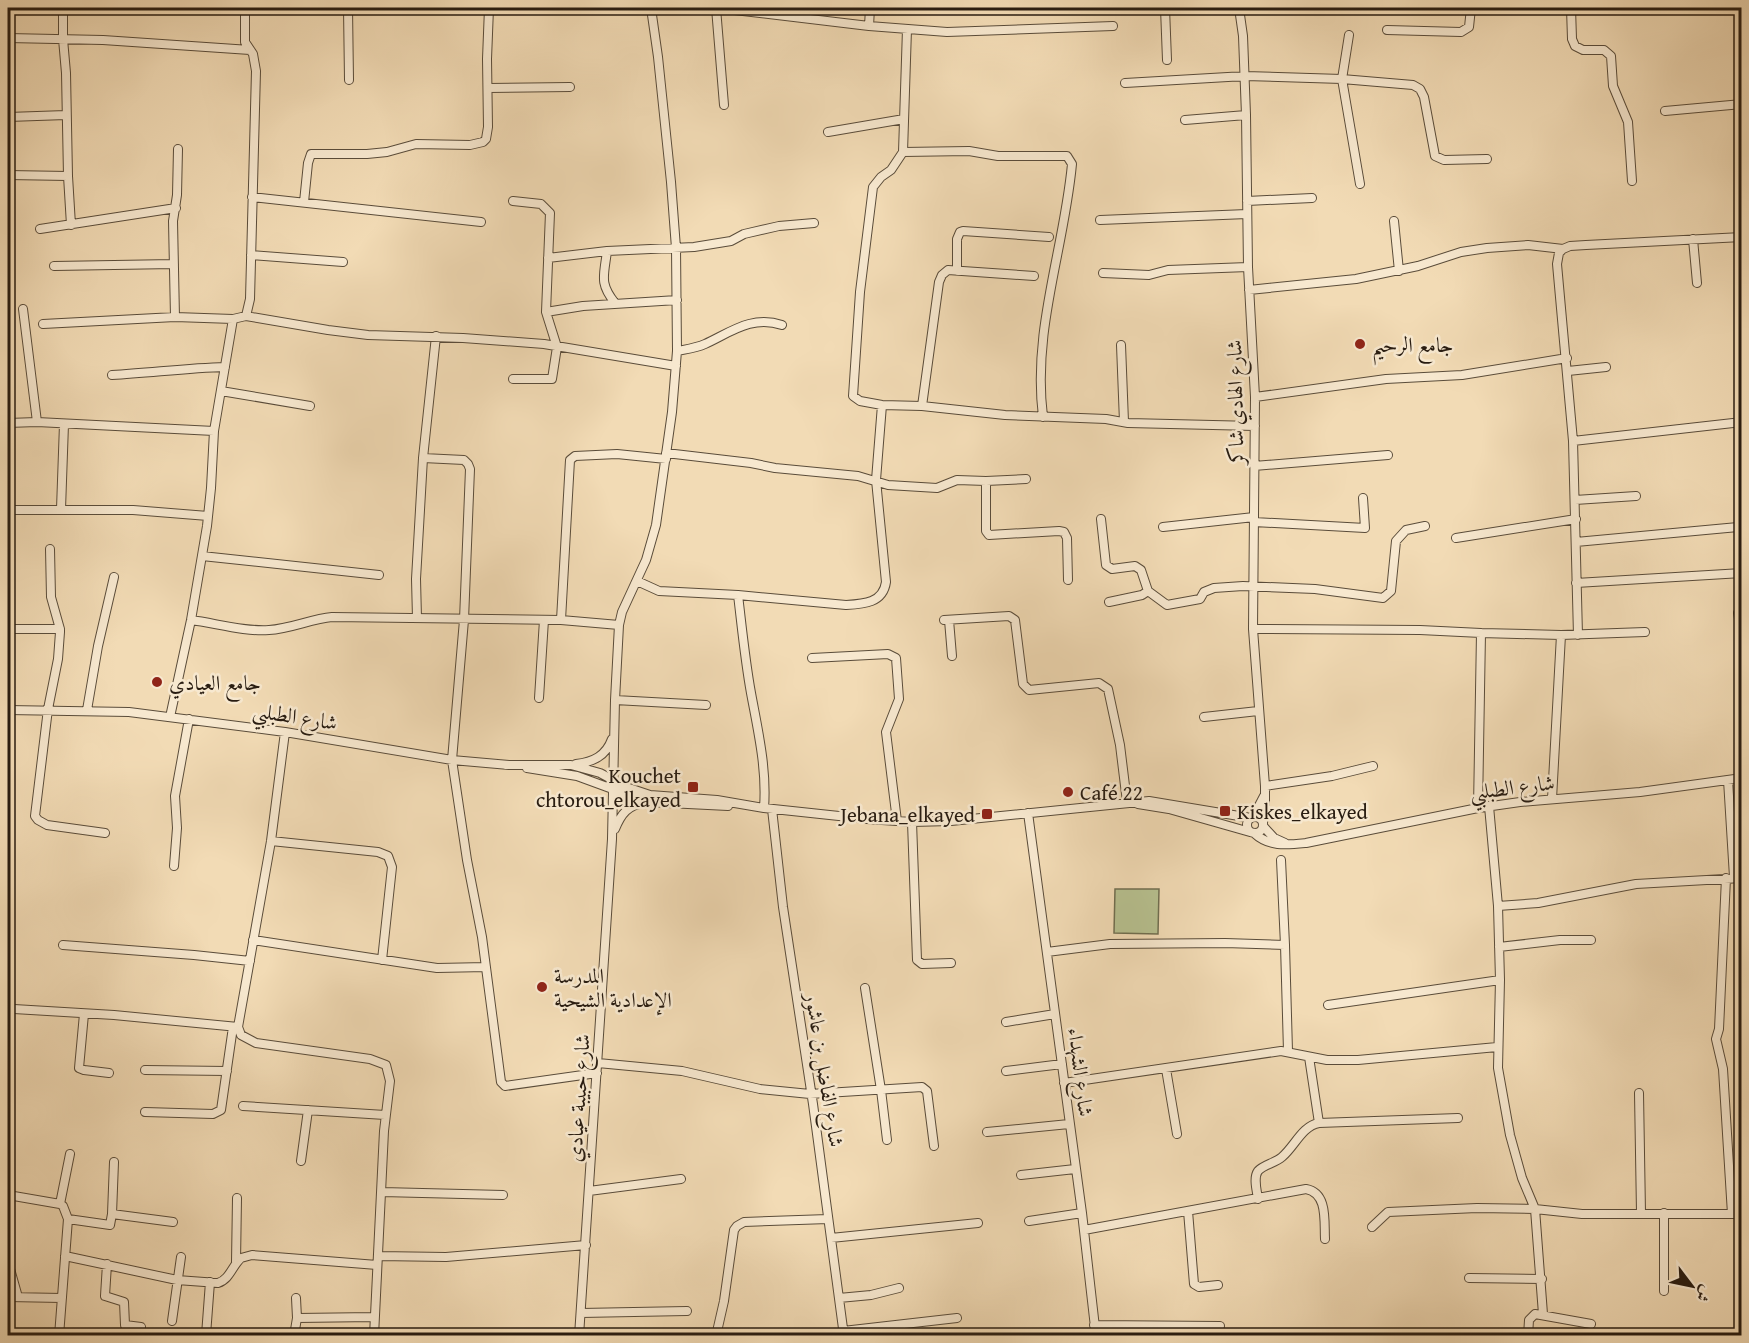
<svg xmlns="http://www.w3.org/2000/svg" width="1749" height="1343" font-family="'Gentium Book Plus',Amiri,serif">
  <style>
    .green { fill: #b7c190; stroke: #706e50; stroke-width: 1.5 }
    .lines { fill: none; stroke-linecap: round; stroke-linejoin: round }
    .minor-casing { stroke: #5a4c3a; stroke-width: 10 }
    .minor { stroke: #f7e8cf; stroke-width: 8 }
    .poi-dot { fill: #8f2418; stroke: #f7e8cf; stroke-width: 2 }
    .labels { text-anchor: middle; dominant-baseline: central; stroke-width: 5; stroke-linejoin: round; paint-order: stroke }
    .poi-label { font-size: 21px; fill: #281c11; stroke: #f7e8cf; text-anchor: start }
    .street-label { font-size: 21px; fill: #281c11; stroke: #f7e8cf }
  </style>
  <rect width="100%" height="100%" fill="#f2dbb5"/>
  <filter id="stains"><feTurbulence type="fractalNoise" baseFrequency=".00333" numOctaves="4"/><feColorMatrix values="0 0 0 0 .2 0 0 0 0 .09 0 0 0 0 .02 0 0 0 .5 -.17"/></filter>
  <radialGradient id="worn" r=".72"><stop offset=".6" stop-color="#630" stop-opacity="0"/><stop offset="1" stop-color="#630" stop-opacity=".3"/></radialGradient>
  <path class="green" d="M1115,889H1159L1158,934L1114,933Z"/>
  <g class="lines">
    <defs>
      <path id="minor" d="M63,8V39L66,73L68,176L71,225
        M245,8V42L253,54L256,71L250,299L246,316
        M348,8L349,80
        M716,8L724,105
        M717,8L869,26L947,32L1113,26
        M1165,8L1167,60
        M1239,8L1243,36L1246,115L1248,267L1255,397L1253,629L1265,786V804L1263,823
        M1571,8L1572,39L1575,46L1583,50H1604L1611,56L1613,86L1628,122L1632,181
        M869,26L870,8
        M907,29L903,152L891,170L881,177L873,187L860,292L853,396L860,401L882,405L922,406L1005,415L1106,419L1128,423L1255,426
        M1387,30L1461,32L1469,27L1471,8
        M1349,35L1342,79L1360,184
        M8,38L103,40L250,50
        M1125,83L1245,76L1342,79L1413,85L1420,89L1424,97L1435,156L1444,160L1487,159
        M488,88L570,87
        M1665,111L1742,104
        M8,117L66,115
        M1185,120L1246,115
        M828,132L904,119
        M903,152L969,151L998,156H1067L1072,164C1064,250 1032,330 1043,417
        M8,175L68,176
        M252,197L481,222
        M1247,201L1312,198
        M304,202L308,163L311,154H367L387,152L416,144L470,145L483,142L486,139L488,127L487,59L489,8
        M1100,220L1247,214
        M1394,221L1399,271
        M40,229L176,208
        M1693,239L1697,283
        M1563,249L1559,253L1557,264L1573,441L1578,635
        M607,251C604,276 599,283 615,303
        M251,255L343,262
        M548,258L607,251L694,247L731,241L744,234L779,226L814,223
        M54,266L174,264
        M957,271V239L960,232L963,231L1049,237
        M1103,273L1149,275L1168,270L1248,267
        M1249,290L1356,279L1418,266L1461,252L1487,248L1528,245L1563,249L1570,246L1586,245L1742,237
        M23,309L37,422L214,431
        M546,312L583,306L677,300
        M175,317L173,221L177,195L178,149
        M43,324L175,317L233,319L246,316L328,330L368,335L463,338L544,344L676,366
        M1121,345L1124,422
        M677,351C687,349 696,348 705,344C731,332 752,315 782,325
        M1568,371L1606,367
        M112,375C150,373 187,368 225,367
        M513,379H552L557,347L546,312L550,213L541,204L513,201
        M221,391L310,406
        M1255,397L1386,379L1462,375L1567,358
        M922,406L939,282L942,275L948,270L1034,276
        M8,423L37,422
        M1573,441L1742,422
        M666,453L751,463L775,468L858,476L888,485L937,488L957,480L986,481L1026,479
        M423,458L464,460L468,464L470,469L464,620L452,760L467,860L482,937L501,1082L505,1086L597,1073
        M1254,466L1388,455
        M986,481V531L989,535L1059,531L1064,532L1067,538L1068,580
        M1575,500L1636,496
        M61,509L64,424
        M8,510H133L208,516
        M1101,519L1106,565L1112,569L1135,566L1141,570L1148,591L1167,605L1200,599L1204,592L1214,588L1243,586L1315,589L1383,598L1391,591L1396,541L1406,530L1425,526
        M1254,522L1365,528L1363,498
        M1163,527L1254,517
        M1456,538L1576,519
        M1576,542L1738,527
        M50,549L51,597L60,629
        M202,556L379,575
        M637,581L659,591L738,595L846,605C864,604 883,603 886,582L876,480L882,405
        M1576,583L1742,573
        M738,595C742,628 745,660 751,693C758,731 767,769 764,808
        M1109,602L1142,595L1148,591
        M1738,613L1742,636
        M417,618L416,579L423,458L436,336
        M191,620C215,623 245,632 269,630C290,629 311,619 332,617L561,620L619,625
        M561,620L570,460L575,456L617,454L666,459
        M944,620L1009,616L1015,620L1023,684L1029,690L1099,683L1108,689L1120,745L1127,802
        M949,620L952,656
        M8,629H60V632L58,659L48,709L35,816L38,820L47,825L105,833
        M1253,629L1420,630L1481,633L1478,808
        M1481,633L1561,635
        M812,658L888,654L896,658L899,699L886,732L897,821
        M539,698L544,620
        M615,700L706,705
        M8,710L129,712L285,732L452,760L509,765
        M87,710L98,646L114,577
        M170,717L191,620L207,526L211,488L214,431L233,319
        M1204,717L1258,711
        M285,732L271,841L238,1027L241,1035L256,1043L370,1059L386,1065L390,1081L384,1131L374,1336
        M576,764C593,762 606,756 612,739
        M505,765H571L600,773L626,787L650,795L717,800L764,808L867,819L912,822L951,821L1149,801L1251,818
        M527,768L577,776L648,802L728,806
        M1728,780L1734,877
        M1265,786L1332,776L1373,766
        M1552,799L1561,635L1645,632
        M1138,804L1169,809L1250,832
        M1489,806L1498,906L1500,980L1498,1068L1510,1135L1522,1178L1535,1209L1543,1314
        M772,809L783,907L813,1104L844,1336
        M1028,813L1082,1213L1096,1336
        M1247 825a8 8 0 1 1 16 0a8 8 0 1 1-16 0Z
        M1253,817L1264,796
        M912,822L917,960L922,964L951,963
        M1263,826L1274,838L1285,843
        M615,829C621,814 628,805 644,803
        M1254,833C1269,847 1286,845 1306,843L1478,808L1520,802L1640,792L1742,778
        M271,841L378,852L388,856L392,867L382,960
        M1281,860L1285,945
        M174,866L177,828L175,796L189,719
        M1726,878L1719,1029L1716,1039L1723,1069L1732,1214
        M1498,906L1538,903L1636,884L1742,878
        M253,940L437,968L486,967
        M63,945L194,955L250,961
        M1499,947L1560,940H1591
        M1047,952L1110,944L1225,943L1285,945L1288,1051
        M865,988L881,1090L887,1140
        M1328,1005L1500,980
        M14,1009L114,1015L238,1027
        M84,1014L79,1068L84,1070L109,1073
        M1006,1022L1055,1014
        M598,1063L682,1071L760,1089L810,1094L922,1087L927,1091L934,1146
        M1166,1069L1177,1134
        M145,1070L227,1071
        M1006,1071L1062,1064
        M1064,1083L1281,1051L1327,1060H1358L1497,1047
        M1639,1093L1641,1213
        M243,1106L385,1115
        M145,1112L213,1114L221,1110L233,1027
        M1319,1123L1458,1118
        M987,1132L1069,1124
        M301,1161L308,1110
        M1021,1175L1075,1169
        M589,1191L681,1179
        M382,1192L503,1195
        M8,1195L60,1204
        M1258,1199C1257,1191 1253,1178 1258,1171C1263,1165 1275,1163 1282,1157C1295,1146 1302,1126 1319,1123L1309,1057
        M1188,1211L1194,1284L1199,1287L1218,1285
        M1664,1213V1291
        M112,1214L173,1222
        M68,1219L110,1225L112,1214L114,1162
        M1029,1221L1082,1213
        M1372,1227L1388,1212L1477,1208L1535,1209L1582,1214H1742
        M1084,1230L1306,1189C1328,1193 1324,1221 1325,1239
        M831,1238L978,1223
        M65,1256L177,1280L218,1283C230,1279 232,1266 241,1258L252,1255L377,1265
        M378,1256L446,1257L586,1245
        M8,1262L18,1297
        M236,1262L237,1198
        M107,1264L105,1296L124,1302L125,1325L141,1327
        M1469,1278L1542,1279
        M8,1297L62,1298
        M839,1298L871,1295L899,1288
        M581,1313L687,1311
        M297,1318L374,1317
        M172,1321L181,1257
        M1094,1325L1220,1326
        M843,1331L957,1318
        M206,1335L210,1282
        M59,1336L68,1219L63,1206L60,1204L70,1154
        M294,1336L297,1318L296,1298
        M579,1336L612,839L615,700L619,625L622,612L646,560L656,525L672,412L677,351L676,248L671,182L658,57L651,8
        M716,1336L724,1301L734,1230L737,1226L744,1222L828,1219
        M1528,1336L1529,1320L1535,1314L1591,1324"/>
    </defs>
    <use href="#minor" class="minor-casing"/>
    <use href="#minor" class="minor"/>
  </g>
  <g class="poi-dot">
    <circle cx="1360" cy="344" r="6"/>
    <circle cx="157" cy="682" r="6"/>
    <rect x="687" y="781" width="12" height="12" rx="3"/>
    <circle cx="1068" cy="792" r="6"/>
    <rect x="1219" y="805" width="12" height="12" rx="3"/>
    <rect x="981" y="808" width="12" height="12" rx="3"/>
    <circle cx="542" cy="987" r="6"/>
  </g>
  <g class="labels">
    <g class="poi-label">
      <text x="1372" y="344">جامع الرحيم</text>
      <text x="169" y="682">جامع العيادي</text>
      <text x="681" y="775" text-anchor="end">Kouchet<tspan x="681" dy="24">chtorou_elkayed</tspan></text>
      <text x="1080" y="792">Café 22</text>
      <text x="1237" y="811">Kiskes_elkayed</text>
      <text x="975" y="814" text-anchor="end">Jebana_elkayed</text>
      <text x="554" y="975">المدرسة<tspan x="554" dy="24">الإعدادية الشيحية</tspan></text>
    </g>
    <g class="street-label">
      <text transform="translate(1235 402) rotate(-91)">شارع الهادي شاكر</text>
      <text transform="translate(295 716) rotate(9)">شارع الطبلبي</text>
      <text transform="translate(1512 787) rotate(-7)">شارع الطبلبي</text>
      <text transform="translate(825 1070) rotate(81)">شارع الفاضل بن عاشور</text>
      <text transform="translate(1081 1072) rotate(83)">شارع الشهداء</text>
      <text transform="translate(578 1098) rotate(-86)">شارع حبيبة عيادي</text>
    </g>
  </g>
  <rect width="1749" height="1343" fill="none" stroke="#f2dbb5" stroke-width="30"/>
  <rect x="9" y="9" width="1731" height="1325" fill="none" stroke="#281c11" stroke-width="3"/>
  <rect x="15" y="15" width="1719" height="1313" fill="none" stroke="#281c11" stroke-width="1.5"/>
  <g transform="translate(1692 1286) rotate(122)" stroke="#f7e8cf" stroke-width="4.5" paint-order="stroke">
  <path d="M0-4.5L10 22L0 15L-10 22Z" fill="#281c11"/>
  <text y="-9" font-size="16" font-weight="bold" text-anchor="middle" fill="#281c11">ش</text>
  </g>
  <rect width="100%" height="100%" filter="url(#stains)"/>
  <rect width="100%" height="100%" fill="url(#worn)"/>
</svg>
